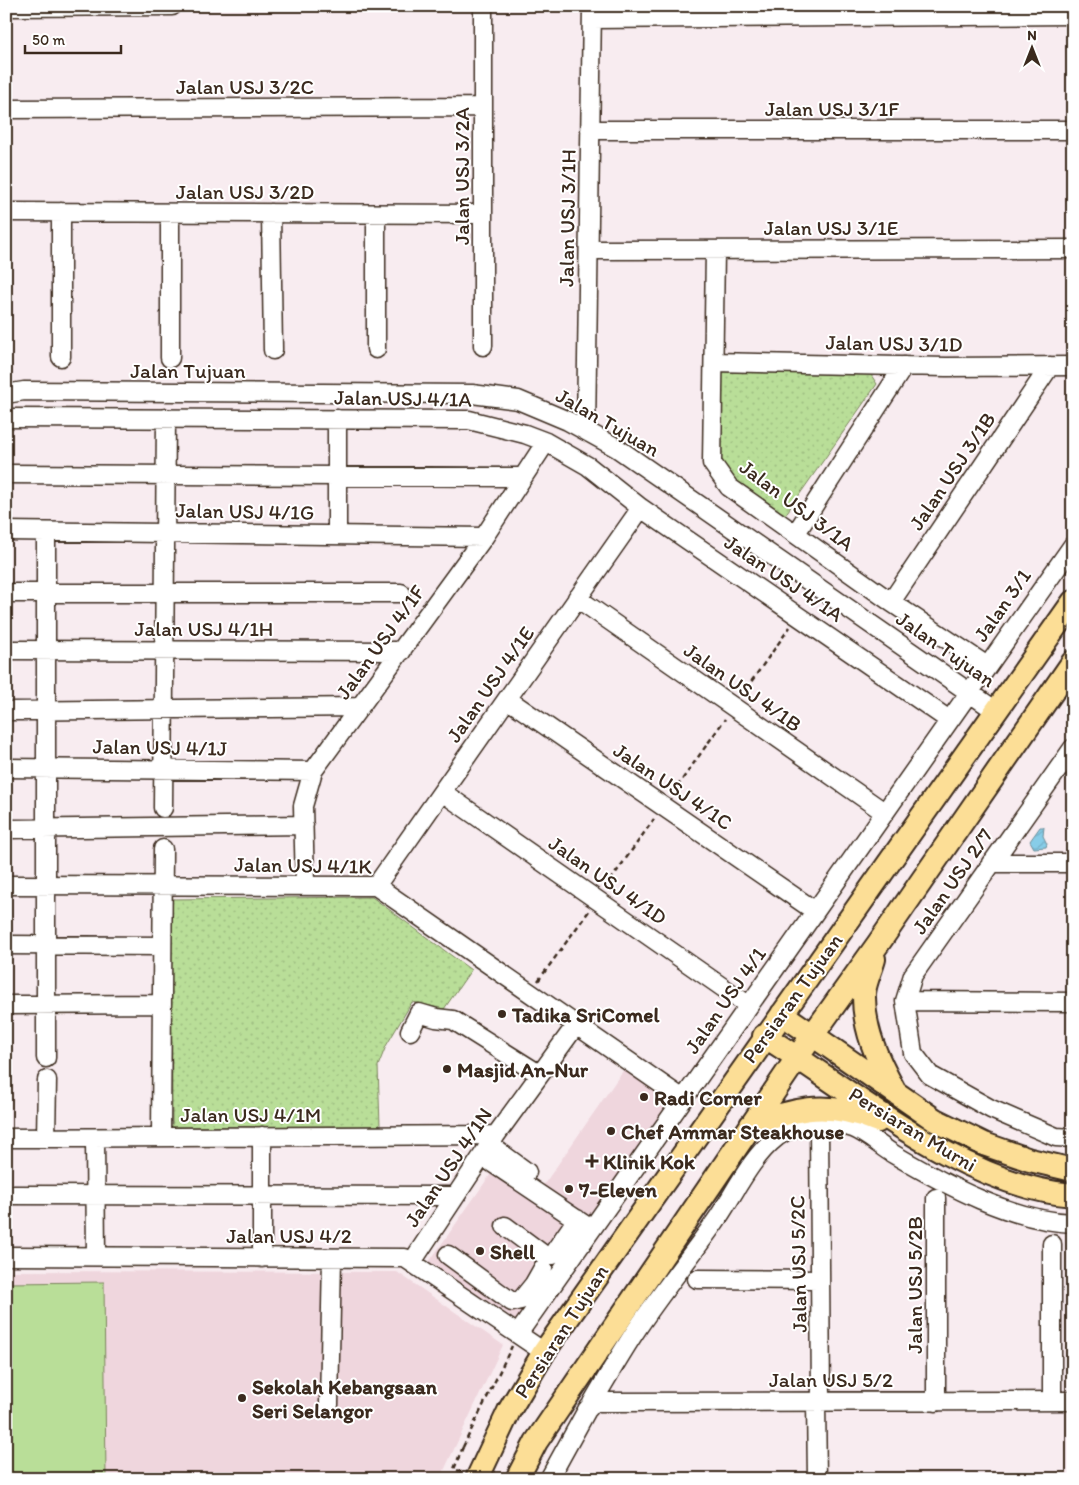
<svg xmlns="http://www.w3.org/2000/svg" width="1079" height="1485" font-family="Itim,sans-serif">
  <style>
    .built { fill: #efd6dd }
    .grass { fill: #b9de98; stroke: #7a845b }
    .park { fill: url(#park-dots); stroke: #7a845b }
    .water { fill: url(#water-waves); stroke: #698c97 }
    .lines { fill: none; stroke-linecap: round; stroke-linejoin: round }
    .minor-casing { stroke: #3b2a1e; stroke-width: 21 }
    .major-casing { stroke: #3b2a1e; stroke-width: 26 }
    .path { stroke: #3b2a1e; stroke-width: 2.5; stroke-dasharray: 5 4; stroke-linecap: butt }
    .minor { stroke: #fff; stroke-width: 18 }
    .major { stroke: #fcde96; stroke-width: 22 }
    .path-bridge { stroke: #3b2a1e; stroke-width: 2.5; stroke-dasharray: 5 4; stroke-linecap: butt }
    .poi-dot { fill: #3b2a1e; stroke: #fff; stroke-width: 2 }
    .labels { text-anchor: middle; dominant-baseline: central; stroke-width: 4; stroke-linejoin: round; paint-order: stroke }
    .street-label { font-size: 21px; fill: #3b2a1e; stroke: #fff }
    .poi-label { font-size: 21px; font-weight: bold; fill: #3b2a1e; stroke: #fff; text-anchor: start }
  </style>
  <defs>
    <pattern id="park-dots" width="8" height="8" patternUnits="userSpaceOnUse" patternTransform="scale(1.25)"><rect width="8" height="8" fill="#b9de98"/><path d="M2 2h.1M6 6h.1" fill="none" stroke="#a0bf83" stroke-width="1.8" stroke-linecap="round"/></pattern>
    <pattern id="water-waves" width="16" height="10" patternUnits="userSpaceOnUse" patternTransform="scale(1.25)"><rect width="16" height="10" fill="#87cde8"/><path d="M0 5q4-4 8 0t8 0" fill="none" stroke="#75b0c7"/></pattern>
  </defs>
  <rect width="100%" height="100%" fill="#f8ecf0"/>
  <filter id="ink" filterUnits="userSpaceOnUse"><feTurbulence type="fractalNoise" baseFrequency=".02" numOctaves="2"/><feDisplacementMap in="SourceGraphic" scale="10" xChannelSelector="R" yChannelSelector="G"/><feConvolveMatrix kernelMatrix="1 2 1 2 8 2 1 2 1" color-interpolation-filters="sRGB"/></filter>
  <g filter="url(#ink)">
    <path class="built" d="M627,1065L675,1100L519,1322L429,1262L495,1168L536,1196Z
      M6,1271L397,1272L503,1345L440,1479H6Z"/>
    <path class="grass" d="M104,1282L106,1479H6V1283Z"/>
    <path class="park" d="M720,372H869L877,384L783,518L735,483L717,460Z
      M372,897L471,970L444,1009L412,1002L386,1046L378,1066L380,1126L172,1127L171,899Z"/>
    <path class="water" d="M1040,827H1044L1043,836L1047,844L1046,847L1034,848L1030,841Z"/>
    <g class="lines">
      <defs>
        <path id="minor" d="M483,6V346
          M6,7L172,6
          M592,19L1073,15
          M6,109L483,107
          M590,130H1073
          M6,212L483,214
          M61,212V357
          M170,213V358
          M271,213L273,350
          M376,214V349
          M589,250L1073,249
          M715,250L712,463L729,487L891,602L987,666
          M714,362L946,367L1073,366
          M6,394L24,391L472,394L518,400L568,421L617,448L996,711
          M6,418L469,420L525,434L546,442L588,466L641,508L949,720
          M337,419V535
          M586,431L592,6
          M6,474L523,477
          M6,531L484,537
          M46,532V1058
          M796,533L904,366
          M6,593H401
          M577,598L884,812
          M891,602L1050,366
          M6,650L402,651
          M507,699L815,911
          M6,711L360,707
          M1073,748L913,975L905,1001L913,1053L930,1075L991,1109L1056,1137L1073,1138
          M6,768L313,771
          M442,792L748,1005
          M163,808L166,418
          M6,829L304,825
          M991,863H1073
          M6,885L376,886L683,1099
          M305,885L303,806L313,771L484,537L546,442
          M376,886L641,508
          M6,945L162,946
          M905,1001L1073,1002
          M6,1005L162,1004
          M410,1031L419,1013L436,1018L453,1020L539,1074
          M819,1125L821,1402
          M161,1137L163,849
          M6,1138L496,1135
          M46,1138L47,1080
          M95,1138L96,1256
          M490,1145L527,1172
          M482,1156L591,1229
          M6,1195L455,1196
          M936,1198V1402
          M505,1226L544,1255H552L577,1219
          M448,1255L512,1302L521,1300L534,1284
          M6,1256L405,1258L544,1352
          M262,1258V1136
          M412,1262L496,1135L576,1025
          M697,1279L820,1280
          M542,1290L534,1284L543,1268
          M518,1334L1073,545
          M1052,1401V1244
          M816,1402L817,1479
          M592,1403C606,1379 620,1355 635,1332C660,1294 689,1259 715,1222C734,1195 750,1158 777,1137C794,1123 833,1121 853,1128C868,1134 881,1147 895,1155C946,1185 1012,1221 1073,1223
          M329,1405L332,1258
          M549,1479L587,1410L594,1402L1073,1401"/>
        <path id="major" d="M874,959C871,970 865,982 864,993C863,1029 877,1059 894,1090
          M782,1014L935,1120L984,1144L1030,1160L1073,1170
          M764,1036C854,1092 965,1187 1073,1195
          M751,1125C799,1107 829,1101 878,1121
          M477,1479L509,1411L544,1352L1073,602
          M517,1479L536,1442L812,1036L878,944L1073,662"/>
      </defs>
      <use href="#minor" class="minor-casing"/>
      <use href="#major" class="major-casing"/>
      <path class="path" d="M741,696L790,627
        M672,794L725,719
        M605,888L654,819
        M538,981L589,911
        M463,1447L512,1346"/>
      <use href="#minor" class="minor"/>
      <use href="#major" class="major"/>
      <path class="path-bridge" d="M463,1447L454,1469L478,1479"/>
    </g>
  </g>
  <g class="poi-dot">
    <circle cx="502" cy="1014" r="5"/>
    <circle cx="447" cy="1069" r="5"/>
    <circle cx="644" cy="1097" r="5"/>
    <circle cx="611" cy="1131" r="5"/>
    <path d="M589.5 1153.5h5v5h5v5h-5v5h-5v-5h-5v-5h5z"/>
    <circle cx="569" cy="1189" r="5"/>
    <circle cx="480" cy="1251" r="5"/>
    <circle cx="242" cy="1398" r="5"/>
  </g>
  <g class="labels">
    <g class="street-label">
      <text x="245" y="86">Jalan USJ 3/2C</text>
      <text x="832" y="108">Jalan USJ 3/1F</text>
      <text transform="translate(461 176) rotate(-90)">Jalan USJ 3/2A</text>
      <text x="245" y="191">Jalan USJ 3/2D</text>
      <text transform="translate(567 218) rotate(-89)">Jalan USJ 3/1H</text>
      <text x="831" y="227">Jalan USJ 3/1E</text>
      <text transform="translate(894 343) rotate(1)">Jalan USJ 3/1D</text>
      <text x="188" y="370">Jalan Tujuan</text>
      <text transform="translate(403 398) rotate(1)">Jalan USJ 4/1A</text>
      <text transform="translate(608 422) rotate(30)">Jalan Tujuan</text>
      <text transform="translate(952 471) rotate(-56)">Jalan USJ 3/1B</text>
      <text transform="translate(797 505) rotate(37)">Jalan USJ 3/1A</text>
      <text transform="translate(245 511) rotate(1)">Jalan USJ 4/1G</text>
      <text transform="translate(784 578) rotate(34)">Jalan USJ 4/1A</text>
      <text transform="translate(1002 605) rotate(-55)">Jalan 3/1</text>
      <text x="204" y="628">Jalan USJ 4/1H</text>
      <text transform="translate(380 642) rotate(-54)">Jalan USJ 4/1F</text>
      <text transform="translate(946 649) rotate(35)">Jalan Tujuan</text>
      <text transform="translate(490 684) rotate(-55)">Jalan USJ 4/1E</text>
      <text transform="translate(743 687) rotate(35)">Jalan USJ 4/1B</text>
      <text transform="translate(160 747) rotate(1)">Jalan USJ 4/1J</text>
      <text transform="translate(673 786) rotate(34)">Jalan USJ 4/1C</text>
      <text transform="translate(303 865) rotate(1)">Jalan USJ 4/1K</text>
      <text transform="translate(608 880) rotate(35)">Jalan USJ 4/1D</text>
      <text transform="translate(952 881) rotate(-55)">Jalan USJ 2/7</text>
      <text transform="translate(792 998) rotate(-54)">Persiaran Tujuan</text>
      <text transform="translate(725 1000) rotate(-55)">Jalan USJ 4/1</text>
      <text x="251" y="1114">Jalan USJ 4/1M</text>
      <text transform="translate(913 1129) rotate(31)">Persiaran Murni</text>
      <text transform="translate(448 1167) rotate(-56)">Jalan USJ 4/1N</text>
      <text x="289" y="1235">Jalan USJ 4/2</text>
      <text transform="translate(798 1264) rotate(-91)">Jalan USJ 5/2C</text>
      <text transform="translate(914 1285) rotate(-90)">Jalan USJ 5/2B</text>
      <text transform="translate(561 1331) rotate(-57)">Persiaran Tujuan</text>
      <text x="831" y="1379">Jalan USJ 5/2</text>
    </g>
    <g class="poi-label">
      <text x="512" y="1014">Tadika SriComel</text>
      <text x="457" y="1069">Masjid An-Nur</text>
      <text x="654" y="1097">Radi Corner</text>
      <text x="621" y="1131">Chef Ammar Steakhouse</text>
      <text x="603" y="1161">Klinik Kok</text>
      <text x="579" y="1189">7-Eleven</text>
      <text x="490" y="1251">Shell</text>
      <text x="252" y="1386">Sekolah Kebangsaan<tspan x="252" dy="24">Seri Selangor</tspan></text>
    </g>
  </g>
  <rect width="1079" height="1485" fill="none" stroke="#fff" stroke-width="25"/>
  <rect x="12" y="12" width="1054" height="1460" fill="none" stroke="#3b2a1e" stroke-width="2" filter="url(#ink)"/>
  <g transform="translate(1032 48)" stroke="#ffffff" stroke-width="4" paint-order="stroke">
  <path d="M0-4L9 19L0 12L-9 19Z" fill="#3b2a1e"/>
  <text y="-8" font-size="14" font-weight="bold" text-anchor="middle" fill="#3b2a1e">N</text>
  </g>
  <path d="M25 45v8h96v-8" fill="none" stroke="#3b2a1e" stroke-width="2.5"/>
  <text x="32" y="45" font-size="15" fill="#3b2a1e" stroke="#ffffff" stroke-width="4" paint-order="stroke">50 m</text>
</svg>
